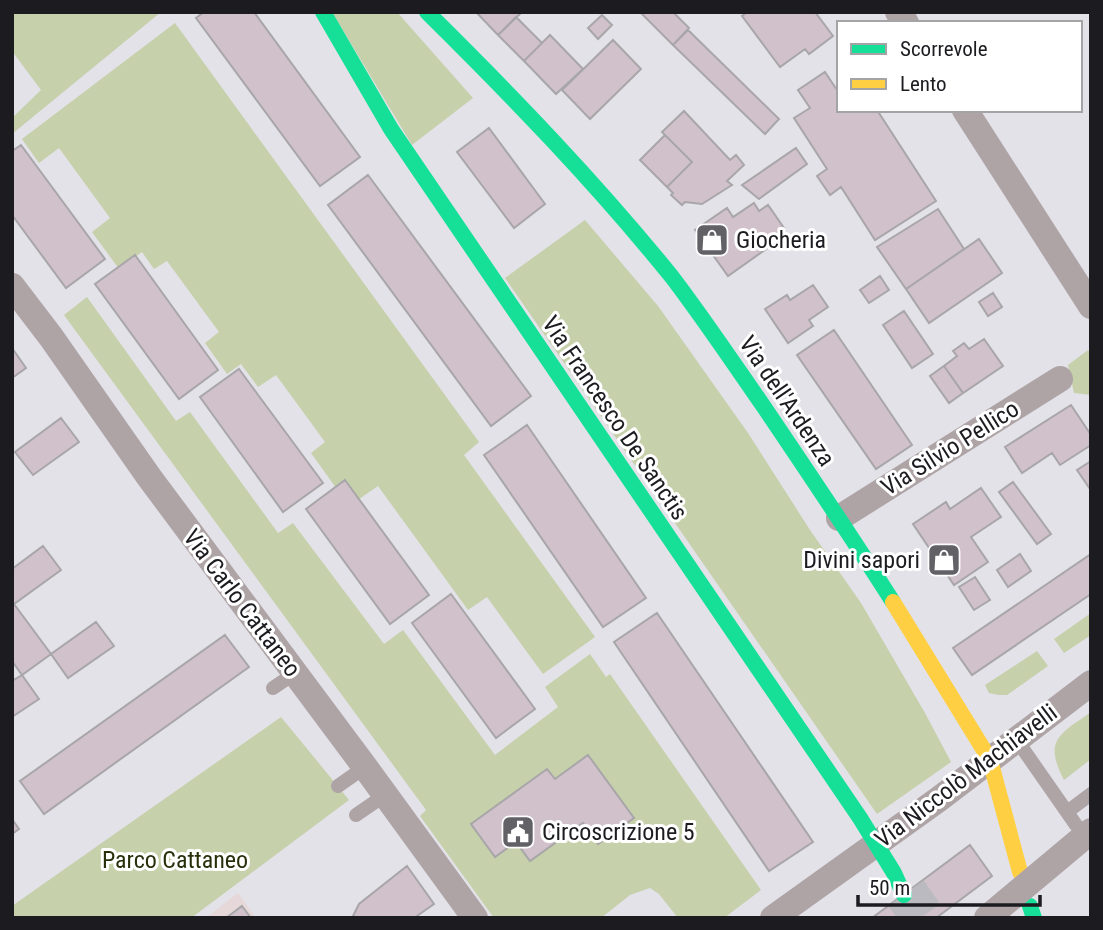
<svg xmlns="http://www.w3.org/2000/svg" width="1103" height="930" font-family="'Roboto Condensed',sans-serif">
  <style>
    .education { fill: #e6d8d9 }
    .green { fill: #c6d0aa }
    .building { fill: #d1c1cb; stroke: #a8a6a9; stroke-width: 2 }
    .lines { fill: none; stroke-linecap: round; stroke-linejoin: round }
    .street-tunnel { stroke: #babac0; stroke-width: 26; stroke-dasharray: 26 13; stroke-linecap: butt }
    .secondary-tunnel { stroke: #babac0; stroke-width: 38; stroke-dasharray: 38 19; stroke-linecap: butt }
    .lane { stroke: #aea4a6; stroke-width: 14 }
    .street { stroke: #aea4a6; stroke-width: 26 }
    .fast { stroke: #16e098; stroke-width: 16 }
    .slow { stroke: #ffcf43; stroke-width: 16 }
    .street-bridge { stroke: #aea4a6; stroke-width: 26 }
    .labels { text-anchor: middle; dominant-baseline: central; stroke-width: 6; stroke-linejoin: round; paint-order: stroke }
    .poi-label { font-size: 24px; fill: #1b1b20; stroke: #fff; text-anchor: start }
    .street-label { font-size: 24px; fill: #1b1b20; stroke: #fff }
    .park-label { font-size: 24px; fill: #28300b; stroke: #fff }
  </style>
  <rect width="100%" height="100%" fill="#e2e2e8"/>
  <path class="education" d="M238,893L256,918H206Z"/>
  <path class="green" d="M12,12H161L12,134V118L41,90L12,51Z
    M332,12H397L473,98L412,145Z
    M175,23L479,442L464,455L595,637L543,674L487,597L468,610L378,486L349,506L311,453L325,442L276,375L258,387L241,364L227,374L205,343L219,332L167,261L154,269L142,252L119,269L92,232L110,218L59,148L39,163L22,139Z
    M585,220L658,306L748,433L810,530L861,603L925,713L951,762L877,814L505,278Z
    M87,297L176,421L190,412L278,533L293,523L384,644L403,630L495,755L558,707L545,687L590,654L606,677L610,674L761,890L724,918H678L659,894L650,888L630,895L601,918H494L420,816L426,810L64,315Z
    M1088,350L1091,355V395L1074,393L1068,365Z
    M1091,613V635L1064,653L1054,639Z
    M1037,651L1048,666L1007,695H999L989,693L985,685Z
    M1091,712V759L1064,780C1043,740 1060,734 1091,712Z
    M281,717L349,800L191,918H12V906Z"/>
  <path class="building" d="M204,12H254L360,157L320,186L196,18Z
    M476,12H522L498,35Z
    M640,12H673L689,28L673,45Z
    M747,12H815L833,36L809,54L805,49L780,67L742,16Z
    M602,15L612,25L598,39L588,28Z
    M516,17L542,43L524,61L498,35Z
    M688,30L779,119L765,134L673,45Z
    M550,35L583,69L556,94L524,61Z
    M613,40L641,69L590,119L562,90Z
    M825,72L837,90L839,89V110H877L936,201L875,240L841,187L830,195L817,176L827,169L794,118L810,108L798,90Z
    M684,111L730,160L736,155L744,165L727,181L732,185L702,204L685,202L682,205L671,195L673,193L667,187L692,162L662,132Z
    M489,128L545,204L514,228L457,152Z
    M665,135L692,162L667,187L640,160Z
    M21,145L105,259L66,288L12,215V151Z
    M796,148L807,164L759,199L742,185Z
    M368,175L531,396L491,426L328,205Z
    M754,203L759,211L768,205L784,228L765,241L769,247L728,276L695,230L727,208L733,217Z
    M938,209L964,249L906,289L877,247Z
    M979,239L1002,273L929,323L906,289Z
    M135,255L218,370L179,399L95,284Z
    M880,276L889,290L869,303L860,290Z
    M813,285L828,307L809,320L813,326L788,343L765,309L787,295L790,300Z
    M993,293L1002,307L988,316L979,302Z
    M904,311L933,354L912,368L883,325Z
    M834,330L912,445L876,469L797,355Z
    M984,339L1003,366L963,393L944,366L957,356L953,351L964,343L969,349Z
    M12,348L26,368L12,378Z
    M944,366L963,393L949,403L930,376Z
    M239,369L323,483L283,512L200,397Z
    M1071,405L1091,435V445L1060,465L1052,453L1022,473L1005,447Z
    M61,418L79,442L33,475L15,452Z
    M527,425L646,598L603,627L484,455Z
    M1091,461V488L1090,489L1077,470Z
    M345,480L429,595L390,624L306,509Z
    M1013,482L1051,534L1037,544L999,492Z
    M981,488L1001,517L971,537L988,562L954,585L913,524L946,502L950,509Z
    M43,546L61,570L14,604L12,601V569Z
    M1020,554L1031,571L1008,587L997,570Z
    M1091,554V594L972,675L953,648Z
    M975,577L990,600L974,610L959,587Z
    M451,594L535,709L496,738L412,623Z
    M14,604L51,654L22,675L12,661V605Z
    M657,613L813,842L769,871L614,642Z
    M96,622L114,646L68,678L51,654Z
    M225,635L249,667L44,814L20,781Z
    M22,675L39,699L12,717V681Z
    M588,755L634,818L598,844L583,823L530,861L516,842L495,857L471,824L547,769L555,779Z
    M12,819L19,829L12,834Z
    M970,845L992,876L936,918H872Z
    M407,866L434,904L414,918H352L359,904Z
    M242,906L251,918H226Z"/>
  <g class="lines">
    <path class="street-tunnel" d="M913,888L934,918"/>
    <path class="secondary-tunnel" d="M904,895L920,918"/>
    <path class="lane" d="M273,688L295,673
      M1016,739L1076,825
      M338,786L365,767
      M1067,812L1091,794
      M356,815L385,795"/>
    <path class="street" d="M898,12L906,23
      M965,110L1091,306
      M12,286L51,337L149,477L365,767L475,918
      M839,518L1060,379
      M773,918L939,799L1091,683"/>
    <path class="fast" d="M323,12L391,129L860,818L894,873L904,895
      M427,12C513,97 596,183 672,277C704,319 734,364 764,407C808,472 851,536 893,602
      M1030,906L1034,918"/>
    <path class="slow" d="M893,602L990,760L1020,872"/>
    <path class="street-bridge" d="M987,918L1091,831"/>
  </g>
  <defs>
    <symbol id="shop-square" viewBox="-11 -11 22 22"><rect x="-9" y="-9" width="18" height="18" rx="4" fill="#616166" stroke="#fff"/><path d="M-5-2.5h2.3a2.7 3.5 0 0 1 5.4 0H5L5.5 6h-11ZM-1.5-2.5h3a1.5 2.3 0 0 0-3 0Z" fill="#fff"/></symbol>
    <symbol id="civic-square" viewBox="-11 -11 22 22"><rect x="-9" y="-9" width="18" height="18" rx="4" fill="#616166" stroke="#fff"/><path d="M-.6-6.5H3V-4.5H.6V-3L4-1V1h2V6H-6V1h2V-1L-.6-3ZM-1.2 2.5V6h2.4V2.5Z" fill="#fff"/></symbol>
  </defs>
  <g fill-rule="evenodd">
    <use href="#shop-square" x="693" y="221" width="38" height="38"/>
    <use href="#shop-square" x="925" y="541" width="38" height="38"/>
    <use href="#civic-square" x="499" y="813" width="38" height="38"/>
  </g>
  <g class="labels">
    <g class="poi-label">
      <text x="736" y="240">Giocheria</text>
      <text x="920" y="560" text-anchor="end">Divini sapori</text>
      <text x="542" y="832">Circoscrizione 5</text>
    </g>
    <g class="street-label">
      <text transform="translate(787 401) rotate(56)">Via dell'Ardenza</text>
      <text transform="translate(615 418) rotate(56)">Via Francesco De Sanctis</text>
      <text transform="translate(950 448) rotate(-32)">Via Silvio Pellico</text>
      <text transform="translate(242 603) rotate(53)">Via Carlo Cattaneo</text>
      <text transform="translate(966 776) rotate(-37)">Via Niccolò Machiavelli</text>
    </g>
    <g class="park-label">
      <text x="175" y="860">Parco Cattaneo</text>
    </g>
  </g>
  <rect width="1103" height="930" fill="none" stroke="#1b1b20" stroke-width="28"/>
  <rect x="837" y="21" width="245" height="91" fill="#ffffff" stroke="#a4a4a6" stroke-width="2"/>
  <rect x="851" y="44" width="35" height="10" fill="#16e098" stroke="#a4a4a6" stroke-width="2"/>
  <text x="900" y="56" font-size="21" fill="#1b1b20">Scorrevole</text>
  <rect x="851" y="79" width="35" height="10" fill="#ffcf43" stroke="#a4a4a6" stroke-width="2"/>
  <text x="900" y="91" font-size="21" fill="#1b1b20">Lento</text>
  <path d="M858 895v10h182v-10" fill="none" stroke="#1b1b20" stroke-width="3.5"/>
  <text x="869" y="895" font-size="21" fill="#1b1b20" stroke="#ffffff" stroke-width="5" paint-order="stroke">50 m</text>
</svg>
